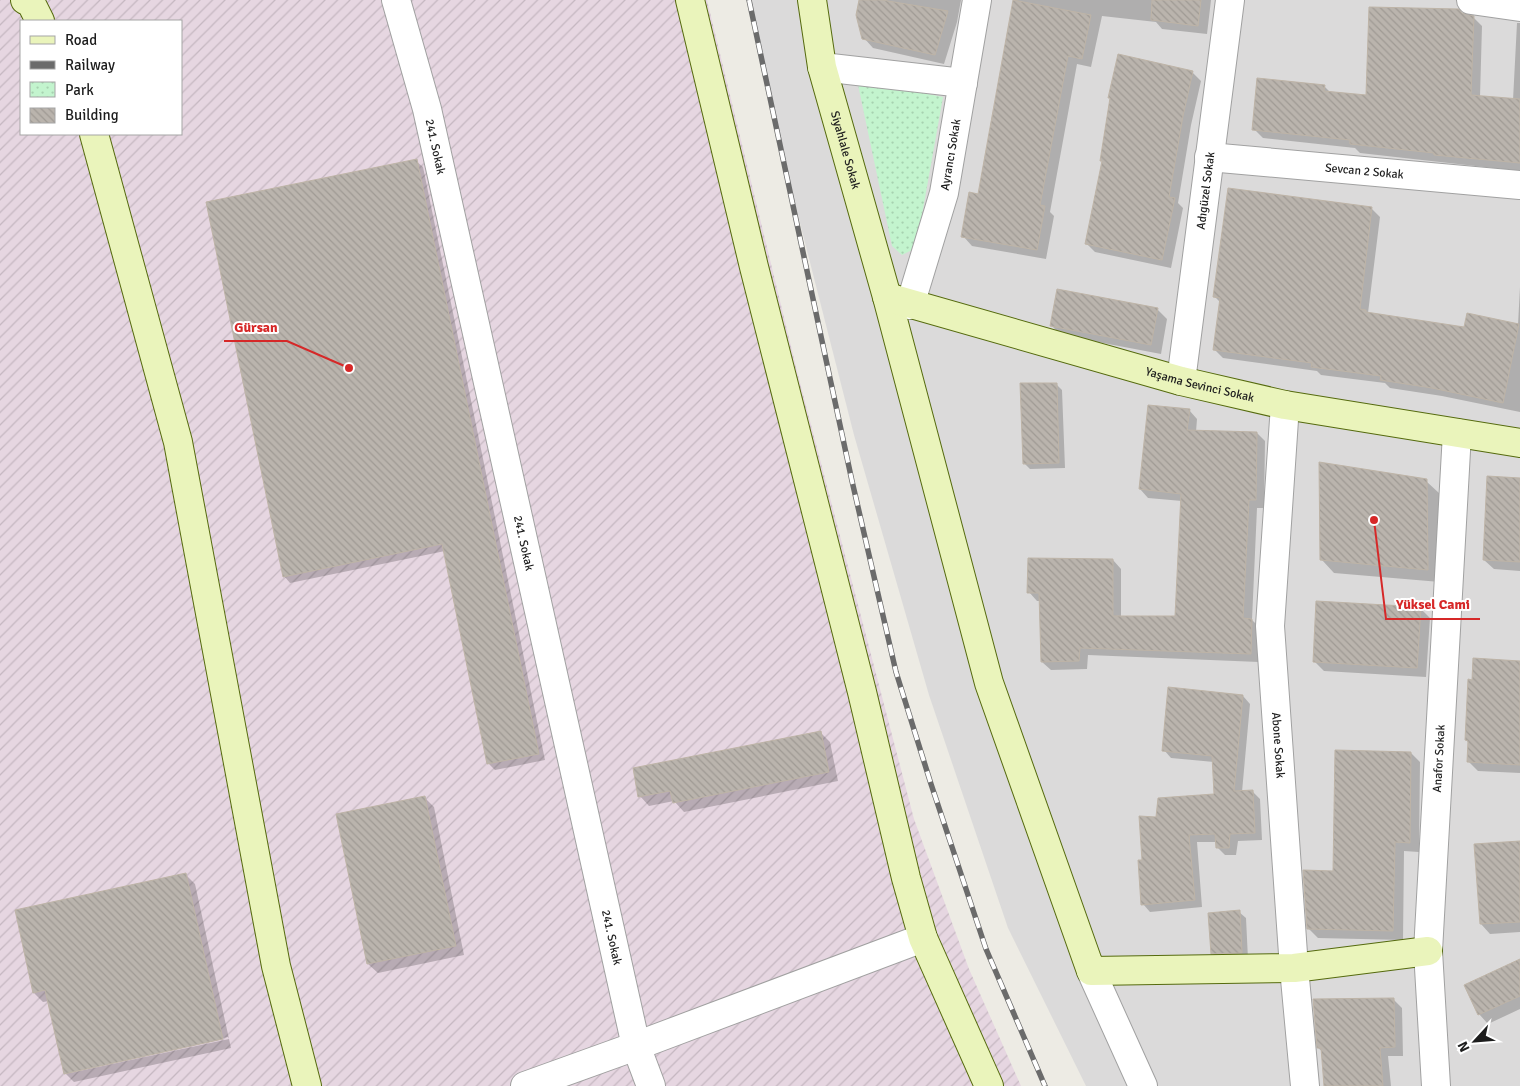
<svg xmlns="http://www.w3.org/2000/svg" width="1520" height="1086" font-family="Signika,sans-serif">
  <style>
    .residential { fill: #dbdada }
    .industrial { fill: url(#industrial-furrows); fill-rule: evenodd }
    .park { fill: url(#park-dots) }
    .shadow { fill: #0003; fill-rule: evenodd }
    .building { fill: url(#building-back-hatch); stroke: #beb4a7 }
    .lines { fill: none; stroke-linecap: round; stroke-linejoin: round }
    .street-casing { stroke: #a1a1a1; stroke-width: 30 }
    .secondary-casing { stroke: #556a0e; stroke-width: 30 }
    .street { stroke: #fff; stroke-width: 28 }
    .secondary { stroke: #eaf4bb; stroke-width: 28 }
    .rail-casing { stroke: #6b6b6b; stroke-width: 5.5 }
    .rail { stroke: #fff; stroke-width: 4; stroke-dasharray: 11; stroke-linecap: butt }
    .labels { text-anchor: middle; dominant-baseline: central; stroke-width: 4; stroke-linejoin: round; paint-order: stroke }
    .street-label { font-size: 12px; fill: #1d1d1d; stroke: #fff }
    .leader { fill: none; stroke: #d62828; stroke-width: 2 }
    .callout-dot { fill: #d62828; stroke: #fff; stroke-width: 2 }
    .callout-label { font-size: 14px; text-anchor: middle; font-weight: bold; fill: #d62828; stroke: #fff; stroke-width: 4; stroke-linejoin: round; paint-order: stroke }
  </style>
  <defs>
    <pattern id="industrial-furrows" width="10" height="10" patternUnits="userSpaceOnUse" patternTransform="scale(1.25)"><rect width="10" height="10" fill="#e6d6e1"/><path d="M-1 1l2-2M0 10L10 0M9 11l2-2" fill="none" stroke="#c5b7c1"/></pattern>
    <pattern id="park-dots" width="8" height="8" patternUnits="userSpaceOnUse" patternTransform="scale(1.25)"><rect width="8" height="8" fill="#c3f4ce"/><path d="M2 2h.1M6 6h.1" fill="none" stroke="#a7d1b0" stroke-width="1.8" stroke-linecap="round"/></pattern>
    <pattern id="building-back-hatch" width="6" height="6" patternUnits="userSpaceOnUse" patternTransform="scale(1.25)"><rect width="6" height="6" fill="#bab4ad"/><path d="M-1 5l2 2M0 0l6 6M5-1l2 2" fill="none" stroke="#9f9a94"/></pattern>
  </defs>
  <rect width="100%" height="100%" fill="#edebe4"/>
  <path class="residential" d="M748,0H1520V1086H1086L1008,928L929,695L854,435L787,172Z"/>
  <path class="industrial" d="M0,0H707L798,375L914,819L969,969L1021,1086H0ZM21,21H181V134H21Z"/>
  <path class="park" d="M857,80L943,97L920,226L912,250L902,255L892,246Z"/>
  <path class="shadow" d="M860,0H961L957,22L944,64L873,48L864,38Z
    M1014,0H1211L1207,34L1162,29L1156,22L1102,16L1091,67L1077,64L1050,212L1054,216L1046,259L972,246L963,236L979,195Z
    M1462,14L1473,17L1482,26L1480,97L1513,100L1517,23H1520V171L1360,153L1355,148L1263,138L1254,129L1324,86L1331,93L1368,97Z
    M1192,72L1201,81L1191,125L1178,203L1183,208L1171,268L1095,252L1086,243L1103,162L1101,160L1112,99Z
    M416,161L423,167L545,760L495,770L489,764L445,551L290,583L284,576Z
    M1371,208L1380,217L1368,313L1465,329L1518,325L1520,287V412L1442,396L1390,388L1385,383L1321,375L1317,371L1223,358L1214,349L1221,303L1215,297Z
    M1157,309L1167,319L1161,354L1061,335L1052,326Z
    M1056,384L1062,390L1065,468L1030,469L1024,463Z
    M1189,410L1197,419L1196,432L1257,433L1265,441L1264,508H1257L1252,620L1260,628L1259,662L1088,655L1087,669L1051,670L1042,662L1041,601H1037L1029,592L1113,560L1121,569V617H1177L1182,501L1148,498L1140,489Z
    M1520,479V571L1494,569L1484,560Z
    M1426,481L1439,493L1440,582L1334,573L1322,560Z
    M1420,608L1430,618L1426,677L1324,671L1314,661Z
    M1520,662V773L1478,771L1468,761L1469,743L1466,740Z
    M1243,696L1250,704L1242,792H1253L1260,799L1262,840L1238,841L1236,855H1225L1217,847V842H1197L1202,907L1150,912L1143,904L1144,861L1157,818L1215,795L1214,762L1171,758L1164,750Z
    M820,732L830,742L838,781L684,812L674,801L649,806L640,796Z
    M1411,753L1420,762L1419,852L1404,851L1403,940L1318,938L1308,928L1334,872Z
    M424,797L434,807L464,955L378,973L368,964Z
    M1520,842V932L1490,934L1481,924Z
    M186,875L195,884L231,1048L74,1082L65,1073L49,1001L43,1002L34,993ZM228,1037L229,1039L70,1073V1071Z
    M1239,912L1246,918L1248,959H1218L1212,953Z
    M1520,961V1009L1488,1024L1479,1014Z
    M1393,999L1402,1008L1403,1056H1388L1391,1086H1326L1323,1052L1318,1048Z"/>
  <path class="building" d="M859,0H882L948,11L935,55L862,39L856,15Z
    M1013,0L1091,15L1082,59L1068,56L1040,205L1045,206L1037,250L961,237L969,192L978,194Z
    M1152,0H1201L1198,26L1151,20Z
    M1369,7L1459,9L1462,13L1474,16L1471,95L1520,99V163L1434,155V153L1350,144V140L1252,130L1257,78L1325,85L1324,91L1366,95Z
    M1118,54L1193,71L1183,116L1169,197L1175,198L1162,260L1085,244L1102,161H1100L1110,98H1108Z
    M417,159L539,754L487,764L442,544L283,577L206,202Z
    M1228,188L1372,207L1360,309L1366,310V312L1464,327L1467,313L1519,324L1503,403L1432,388L1380,380L1381,376L1311,367L1312,363L1213,350L1220,298L1213,297Z
    M1057,289L1158,308L1151,345L1050,326Z
    M1020,383H1057L1059,463L1023,464Z
    M1148,405L1190,409L1187,430L1257,432L1256,500H1249L1243,618L1252,619L1251,654L1080,648L1079,661L1041,662L1039,593H1027L1028,558L1113,559V616H1175L1181,494L1139,489Z
    M1319,462L1427,479L1428,570L1320,560Z
    M1487,476L1520,478V562L1483,560Z
    M1316,601L1421,607L1417,668L1313,662Z
    M1473,658L1520,661V765L1467,762L1468,741L1465,740L1468,679L1472,680Z
    M1168,687L1243,695L1234,791L1253,790L1255,833L1230,834L1229,848H1216L1215,834L1189,835L1195,900L1141,905L1138,860H1142L1139,816L1156,817L1158,798L1214,794L1212,756L1162,751Z
    M821,731L829,772L673,803L670,791L638,797L633,768Z
    M1335,750L1411,752L1410,843L1395,842L1393,931L1307,929L1303,870L1333,871Z
    M425,796L456,946L367,964L336,814Z
    M1520,841V922L1480,924L1474,844Z
    M186,873L223,1039L64,1074L45,990L33,993L15,910Z
    M1240,910L1242,953L1211,954L1208,913Z
    M1520,959V996L1478,1015L1464,985Z
    M1394,998L1395,1047L1380,1048L1383,1086H1324L1321,1048H1317L1313,999Z"/>
  <g class="lines">
    <defs>
      <g id="street">
        <path id="s1" d="M396,0L427,109L636,1046L651,1086"/>
        <path d="M1471,0L1520,7"/>
        <path d="M822,67L963,83"/>
        <path id="s2" d="M1209,157L1520,185"/>
        <path id="s3" d="M910,305L944,193L977,0"/>
        <path id="s4" d="M1181,381L1230,0"/>
        <path id="s5" d="M1285,405L1270,626L1294,968L1305,1086"/>
        <path d="M1091,971L1143,1086"/>
        <path d="M525,1086L636,1046L923,938"/>
        <path id="s6" d="M1436,1086L1428,951L1457,433"/>
      </g>
      <g id="secondary">
        <path d="M25,0L31,3L40,21"/>
        <path d="M690,0L754,267L862,692L906,878L923,938L989,1086"/>
        <path id="s7" d="M812,0L822,67L887,297L989,683L1091,971L1294,968L1428,951"/>
        <path d="M94,134L178,442L276,966L307,1086"/>
        <path id="s8" d="M887,297L1181,381L1285,405L1520,443"/>
      </g>
    </defs>
    <use href="#street" class="street-casing"/>
    <use href="#secondary" class="secondary-casing"/>
    <use href="#street" class="street"/>
    <use href="#secondary" class="secondary"/>
    <defs>
      <path id="rail" d="M749,0L852,481L896,672L931,784L986,949L1045,1086"/>
    </defs>
    <use href="#rail" class="rail-casing"/>
    <use href="#rail" class="rail"/>
  </g>
  <g class="labels">
    <g class="street-label">
      <text stroke="none"><textPath href="#s1" startOffset="152">241. Sokak</textPath></text>
      <text stroke="none"><textPath href="#s7" startOffset="154">Siyahlale Sokak</textPath></text>
      <text stroke="none"><textPath href="#s3" startOffset="156">Ayrancı Sokak</textPath></text>
      <text stroke="none"><textPath href="#s2" startOffset="156">Sevcan 2 Sokak</textPath></text>
      <text stroke="none"><textPath href="#s4" startOffset="192">Adıgüzel Sokak</textPath></text>
      <text stroke="none"><textPath href="#s8" startOffset="325">Yaşama Sevinci Sokak</textPath></text>
      <text stroke="none"><textPath href="#s1" startOffset="558">241. Sokak</textPath></text>
      <text stroke="none"><textPath href="#s5" startOffset="341">Abone Sokak</textPath></text>
      <text stroke="none"><textPath href="#s6" startOffset="328">Anafor Sokak</textPath></text>
      <text stroke="none"><textPath href="#s1" startOffset="962">241. Sokak</textPath></text>
    </g>
  </g>
  <path class="leader" d="M349 368L287 341H224M1374 520L1386 619H1480"/>
  <g class="callout-dot">
    <circle cx="349" cy="368" r="5"/>
    <circle cx="1374" cy="520" r="5"/>
  </g>
  <g class="callout-label">
    <text x="256" y="332">Gürsan</text>
    <text x="1433" y="609">Yüksel Cami</text>
  </g>
  <rect x="20" y="20" width="162" height="115" fill="#ffffff" stroke="#a5a5a5"/>
  <rect x="30" y="36" width="25" height="8" fill="#eaf4bb" stroke="#a5a5a5"/>
  <text x="65" y="45" font-size="15" fill="#1d1d1d">Road</text>
  <rect x="30" y="61" width="25" height="8" fill="#6b6b6b" stroke="#a5a5a5"/>
  <text x="65" y="70" font-size="15" fill="#1d1d1d">Railway</text>
  <rect x="30" y="82" width="25" height="15" fill="url(#park-dots)" stroke="#a5a5a5"/>
  <text x="65" y="95" font-size="15" fill="#1d1d1d">Park</text>
  <rect x="30" y="108" width="25" height="15" fill="url(#building-back-hatch)" stroke="#a5a5a5"/>
  <text x="65" y="120" font-size="15" fill="#1d1d1d">Building</text>
  <g transform="translate(1475 1041) rotate(244)" stroke="#ffffff" stroke-width="4" paint-order="stroke">
  <path d="M0-4L9 19L0 12L-9 19Z" fill="#1d1d1d"/>
  <text y="-8" font-size="14" font-weight="bold" text-anchor="middle" fill="#1d1d1d">N</text>
  </g>
</svg>
